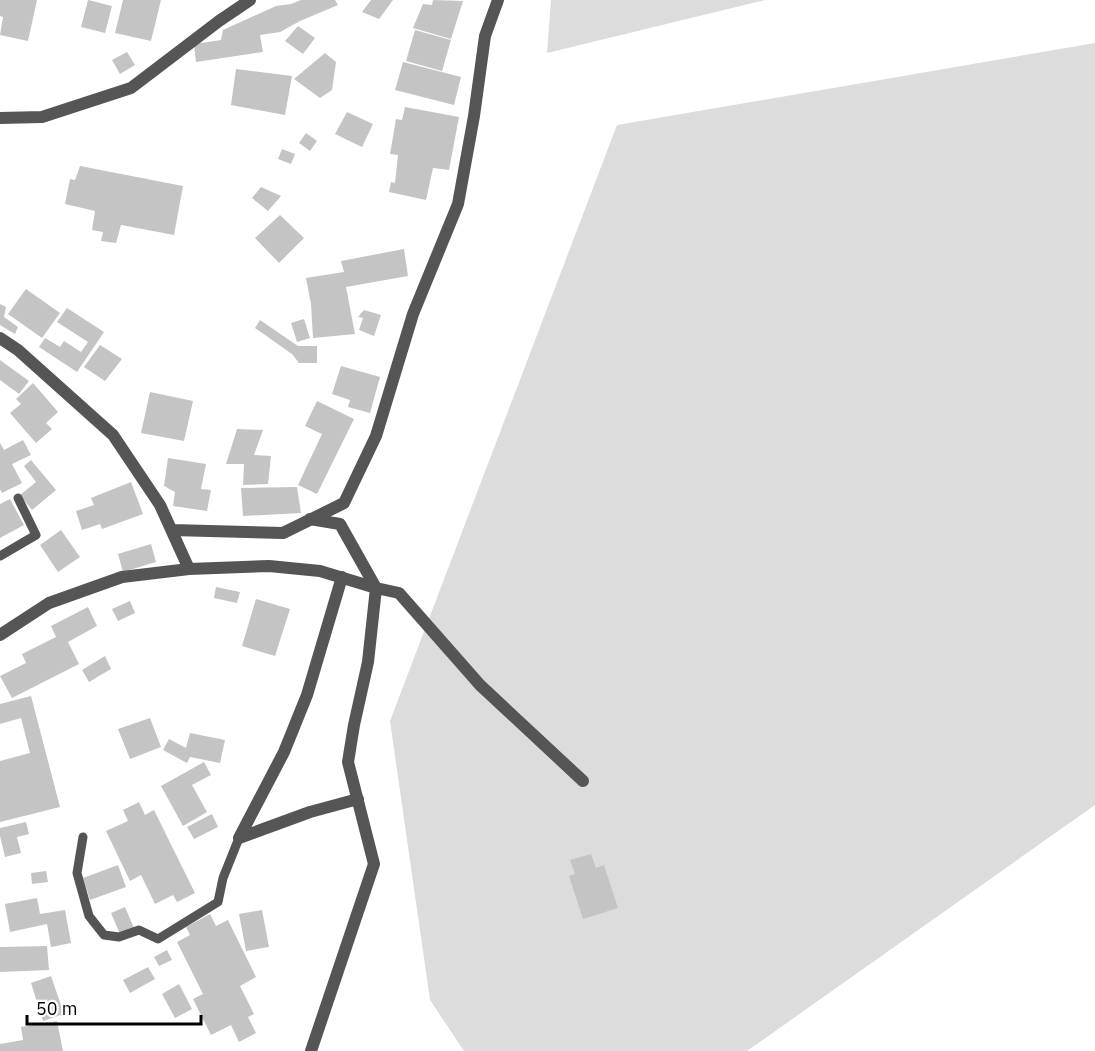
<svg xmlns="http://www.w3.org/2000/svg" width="1095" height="1051" font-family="'IBM Plex Sans',sans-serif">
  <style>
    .green { fill: #dcdcdc }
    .building { fill: #c4c4c4 }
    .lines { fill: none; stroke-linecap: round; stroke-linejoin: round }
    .service { stroke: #555; stroke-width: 9 }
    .minor { stroke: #555; stroke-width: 12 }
  </style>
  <rect width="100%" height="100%" fill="#fff"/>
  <path class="green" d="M551,0H765L547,53Z
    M1095,43V805L747,1051H464L430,1000L390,721L617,125Z"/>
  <path class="building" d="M0,0H37L28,41L0,35L3,17L0,16Z
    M88,0L112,6L105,33L81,27Z
    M123,0H161L151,41L115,33Z
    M301,0H335L338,5L300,21L280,32L260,35L263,52L196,62L194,44L221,40L223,30L276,6L291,4Z
    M371,0H393L379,19L362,12Z
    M433,0L463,1L451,39L413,28L423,4L432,5Z
    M298,26L315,38L303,54L285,41Z
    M415,30L451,40L442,71L406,61Z
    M127,52L135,65L120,74L112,60Z
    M325,53L336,62L332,90L320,98L294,79Z
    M403,62L461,77L454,105L395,90Z
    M236,69L292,76L285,115L231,105Z
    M405,107L459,117L449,170L433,168L426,200L389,192L391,182L395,183L398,155L390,154L396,119L402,120Z
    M347,112L373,124L362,147L335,134Z
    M306,133L317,141L310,151L299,143Z
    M282,149L295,154L291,164L278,159Z
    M80,166L183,186L174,235L121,225L116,243L101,241L103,232L92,230L95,211L65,204L70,179L75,180Z
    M261,187L281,196L268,211L252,198Z
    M280,215L304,238L279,263L255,238Z
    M404,249L408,276L346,287L355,334L313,338L311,304L306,278L344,272L341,261Z
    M26,289L60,313L42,338L8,314Z
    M0,304L6,307L4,317L18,327L15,334L0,325Z
    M67,308L104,332L77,372L39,347L45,338L60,347L64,341L81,352L88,342L57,322Z
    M364,310L381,315L374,336L359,330L363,318L358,317Z
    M304,319L310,338L297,342L291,323Z
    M260,320L298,346H317V363H299L292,354L255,328Z
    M100,345L122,359L105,381L84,367Z
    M0,360L29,381L19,394L0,380Z
    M341,366L380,377L370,413L348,407L350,400L332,394Z
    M33,383L58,412L46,423L52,429L36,443L10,413L21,404L16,399Z
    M150,392L193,401L184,441L141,433Z
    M317,401L354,419L317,494L298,485L322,434L305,426Z
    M237,429L263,430L254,455L271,456L268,484L243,485L244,464H226Z
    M23,440L31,455L12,464L22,483L2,493L0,489V443L4,450Z
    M168,458L206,464L201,489L211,490L207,511L173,506L175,492L164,486Z
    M31,460L56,490L32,510L20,495L36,482L24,466Z
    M131,482L143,514L102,529L100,524L82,530L76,511L94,505L91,498Z
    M297,487L301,513L243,516L241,488Z
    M10,499L24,525L0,538V504Z
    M61,530L80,557L58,572L40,545Z
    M151,544L156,562L123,572L118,554Z
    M216,587L240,592L237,603L214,598Z
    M256,599L290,609L275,656L242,646Z
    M130,601L135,613L118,621L112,609Z
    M88,607L97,626L68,642L79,664L12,698L0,676L26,663L22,654L56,637L51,626Z
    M105,656L111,669L89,682L82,670Z
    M31,696L60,807L0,822V761L30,753L21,718L0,724V704Z
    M150,718L161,747L130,759L118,729Z
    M190,733L225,740L220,763L190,757L187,763L163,750L169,739L186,748Z
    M204,762L211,775L192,785L207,812L183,826L161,786Z
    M139,802L145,815L154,810L195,893L177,902L173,895L155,904L141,875L130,881L106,831L128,821L123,810Z
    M212,814L218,827L194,839L187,827Z
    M26,822L29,834L17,837L21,853L5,857L0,836V828Z
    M591,854L596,868L604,865L618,908L583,919L569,876L575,874L570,860Z
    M118,865L126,887L90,900L83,878Z
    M46,871L48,882L32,884L31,873Z
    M37,898L40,914L65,910L71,943L51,947L47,924L10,932L5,904Z
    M125,907L134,928L120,934L111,913Z
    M262,910L269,947L246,951L239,914Z
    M210,914L216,926L228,920L256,977L240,986L254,1014L248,1017L256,1033L239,1042L231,1025L211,1035L193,999L203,994L177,942L190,935L186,927Z
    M47,946L49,970L0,972V947Z
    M167,950L172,960L159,966L154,957Z
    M148,967L155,979L130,993L123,980Z
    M51,976L64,1014L43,1021L31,983Z
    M179,984L192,1009L175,1018L162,994Z
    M57,1021L63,1051H0V1044L23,1040L21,1027Z"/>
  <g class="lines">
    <path class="service" d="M0,556L36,535L18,498
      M83,837L77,873L89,916L104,935L119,937L139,930L158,939L218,902L223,878L239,838"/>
    <path class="minor" d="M0,118L42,117L131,88L219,21L250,0
      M0,338L18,350L113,435L160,505L189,569
      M310,519L340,524L376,588L368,662L354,725L348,762L374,864L311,1051
      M172,530L283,533L344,503L376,436L413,314L458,204L474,116L485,36L498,0
      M0,635L49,603L122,577L189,569L269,566L320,571L376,588L399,593L480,685L583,781
      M239,838L284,752L307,695L342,577
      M239,838L310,812L358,799"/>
  </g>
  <path d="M27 1015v9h174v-9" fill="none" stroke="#000000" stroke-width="3"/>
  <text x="36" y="1015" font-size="18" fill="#000000" stroke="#ffffff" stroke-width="4.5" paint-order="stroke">50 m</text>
</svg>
